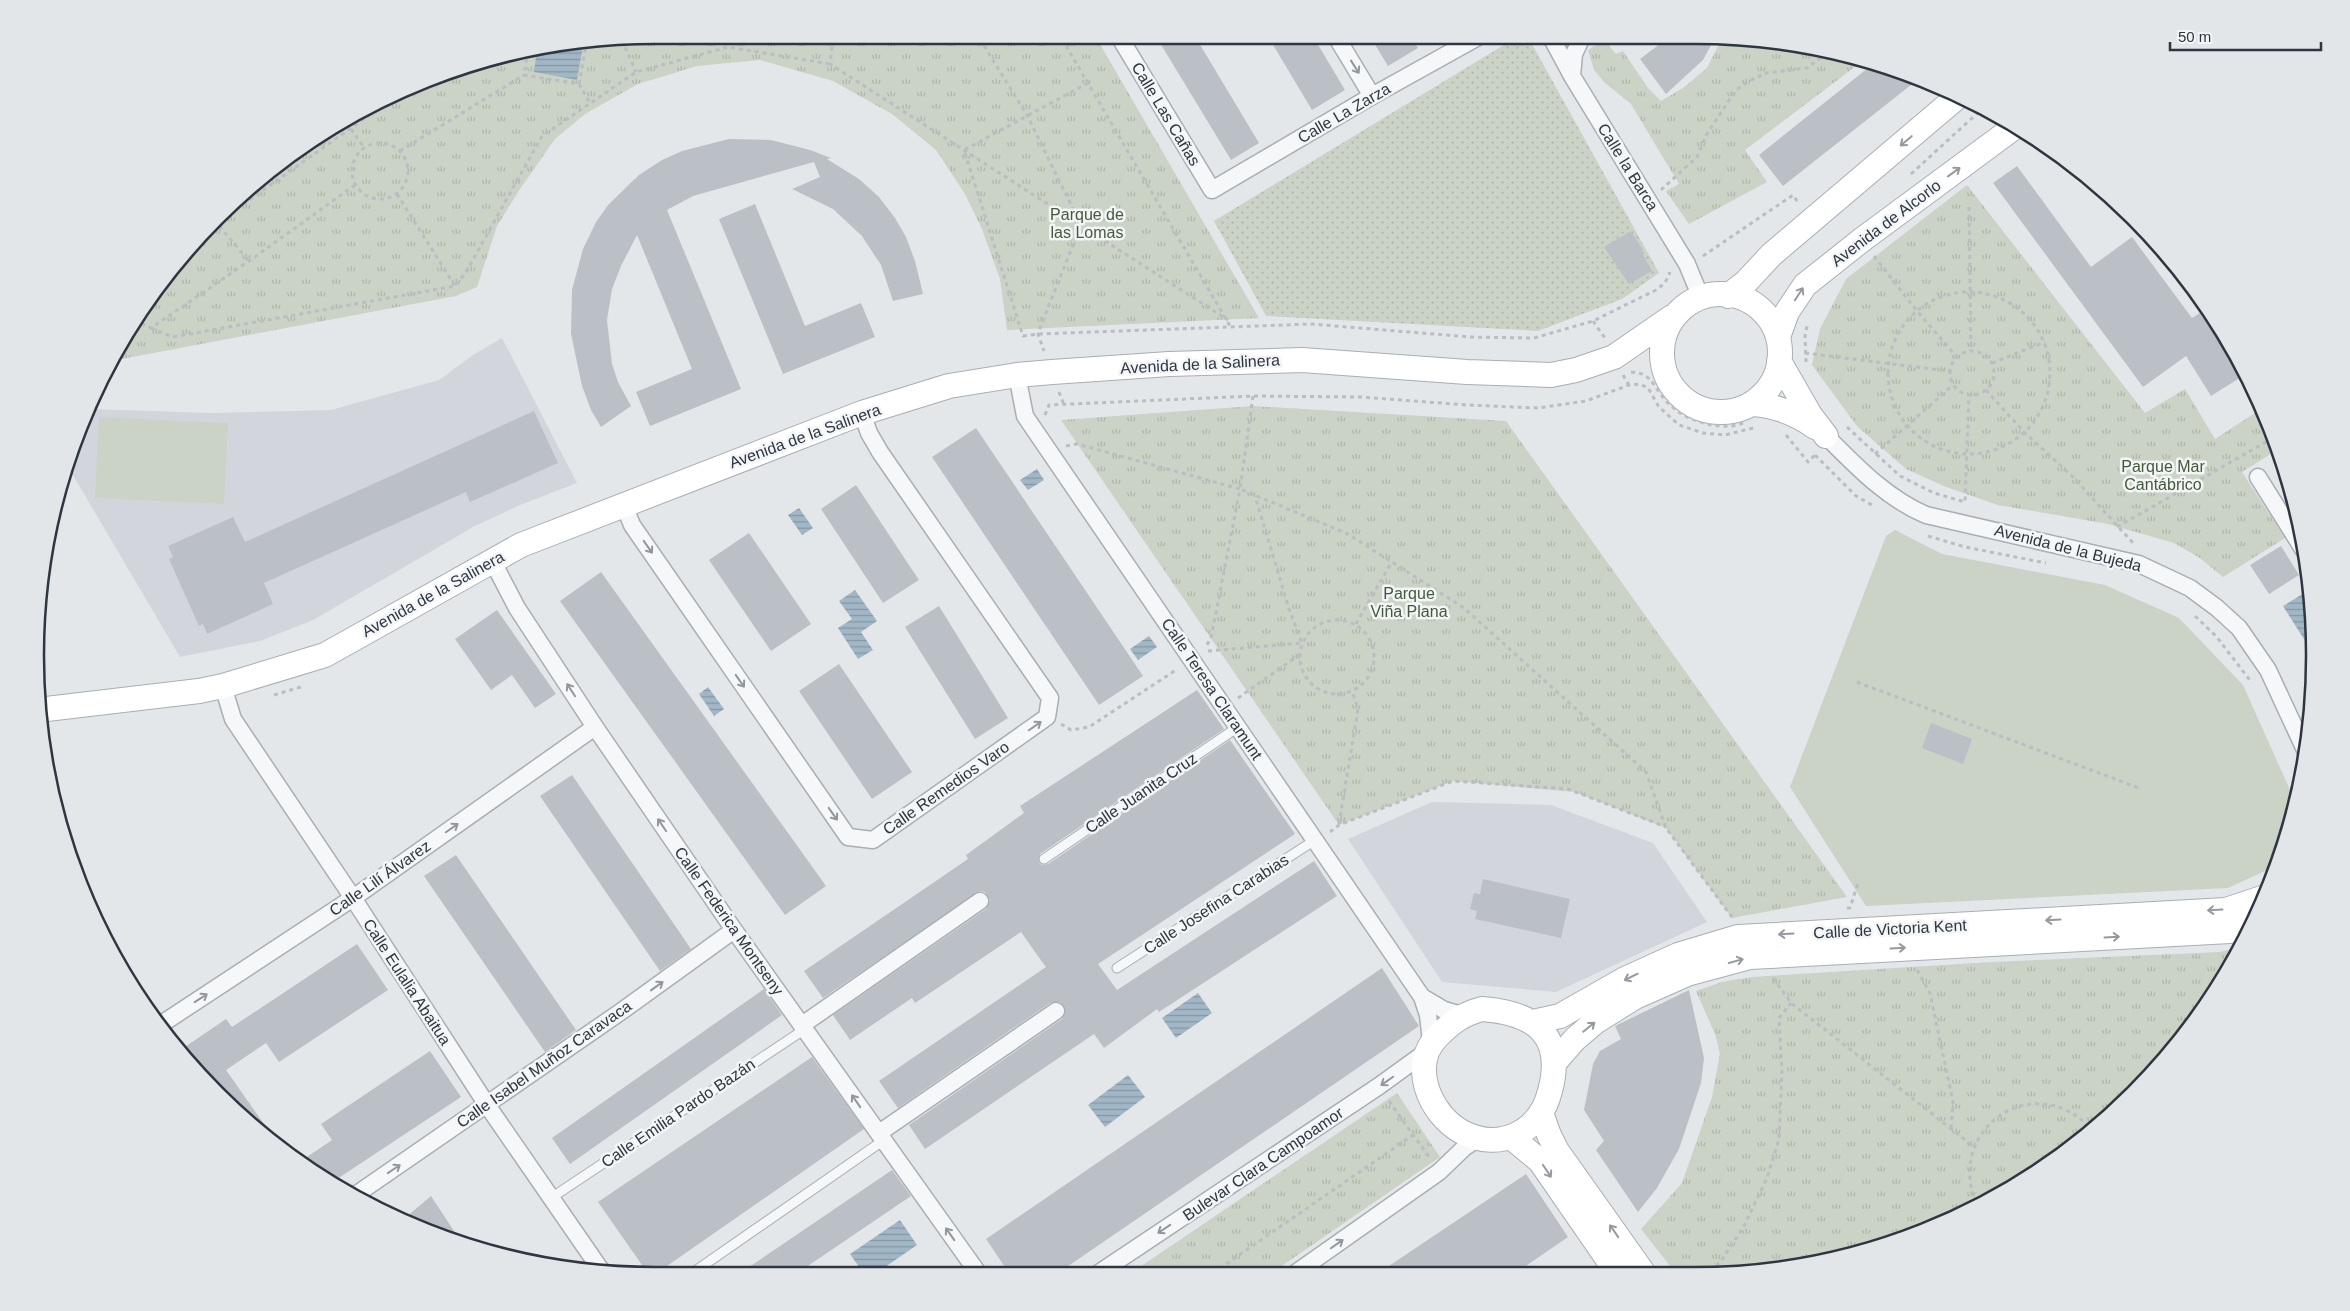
<svg xmlns="http://www.w3.org/2000/svg" width="2350" height="1311" font-family="Arial,sans-serif">
  <style>
    .built { fill: #d2d6dc }
    .grass { fill: url(#grass-dots) }
    .park { fill: url(#park-tufts) }
    .pitch { fill: #cad3c5 }
    .water { fill: url(#water-rules) }
    .building { fill: #bbc0c6 }
    .lines { fill: none; stroke-linecap: round; stroke-linejoin: round }
    .lane-casing { stroke: #a9aeb4; stroke-width: 11 }
    .street-casing { stroke: #a9aeb4; stroke-width: 19 }
    .secondary-casing { stroke: #a9aeb4; stroke-width: 26 }
    .path { stroke: #babdc2; stroke-width: 3; stroke-dasharray: 4 4; stroke-linecap: butt }
    .lane { stroke: #f6f7f9; stroke-width: 9 }
    .street { stroke: #f6f7f9; stroke-width: 16 }
    .secondary { stroke: #fff; stroke-width: 24 }
    .oneway { stroke: #92969d }
    .oneway2 { stroke: #969aa0 }
    .labels { text-anchor: middle; dominant-baseline: central; stroke-width: 5; stroke-linejoin: round; paint-order: stroke }
    .street-label { font-size: 16px; fill: #2d3641; stroke: #f3f5f7 }
    .park-label { font-size: 16px; fill: #445b3b; stroke: #f3f5f7 }
    .rim { fill: none; stroke: #2d3641; stroke-width: 2.5 }
  </style>
  <defs>
    <pattern id="grass-dots" width="8" height="8" patternUnits="userSpaceOnUse" patternTransform="scale(1.25)"><rect width="8" height="8" fill="#cad3c5"/><path d="M2 2h.1M6 6h.1" fill="none" stroke="#aeb6aa" stroke-width="1.8" stroke-linecap="round"/></pattern>
    <pattern id="park-tufts" width="24" height="20" patternUnits="userSpaceOnUse" patternTransform="scale(1.25)"><rect width="24" height="20" fill="#cad3c5"/><path d="M3 7l-1-3M5 7V3M7 7l1-3M15 17l-1-3M17 17v-4M19 17l1-3" fill="none" stroke="#aeb6aa"/></pattern>
    <pattern id="water-rules" width="6" height="5" patternUnits="userSpaceOnUse" patternTransform="scale(1.25)"><rect width="6" height="5" fill="#a2b7c6"/><path d="M0 2.5h6" fill="none" stroke="#8496a2"/></pattern>
  </defs>
  <rect width="100%" height="100%" fill="#e3e7ea"/>
  <path class="built" d="M502,338L577,483L520,505L475,526L313,620L260,641L180,657L67,465L89,409L211,413L331,410L439,380L473,355Z
    M1432,802L1551,805L1653,843L1707,922L1556,992L1442,982L1348,839Z"/>
  <path class="grass" d="M1517,37H1528L1659,273L1622,299L1538,331L1266,316L1214,221Z"/>
  <path class="park" d="M1723,36H1735L1855,56L1864,60L1745,150L1767,182L1689,224L1666,191L1679,184L1631,104L1605,83L1594,70L1588,50L1604,40L1616,54L1623,51L1648,88L1661,101L1683,88L1707,68Z
    M1097,39L1259,318L1007,330L1000,279L982,229L965,194L936,150L892,114L833,81L760,60L697,66L638,84L585,114L555,139L520,189L497,226L477,287L456,296L111,361L140,311L217,217L278,163L381,99L456,68L574,40Z
    M1967,185L2145,413L2185,389L2215,439L2261,409L2277,450L2242,472L2285,538L2223,577L2200,558L2174,543L2108,524L1998,505L1946,487L1906,469L1857,426L1812,365L1820,329L1846,279Z
    M1253,406L1506,421L1847,897L1732,918L1666,828L1575,792L1453,781L1339,825L1061,420Z
    M2240,947L2232,966L2133,1094L2039,1172L1894,1243L1775,1271H1674L1641,1229L1682,1183L1712,1097L1720,1054L1715,1034L1696,991L1722,982L1751,977L1992,962L2220,952Z
    M1397,1093L1440,1157L1273,1272L1131,1273Z"/>
  <path class="pitch" d="M99,417L228,423L224,504L95,498Z
    M1895,530L1942,554L2105,585L2179,618L2243,685L2290,790C2296,814 2287,843 2278,865L2228,888L1866,906L1790,787L1886,536Z"/>
  <path class="water" d="M574,40H584L577,80L534,72L537,49Z
    M1037,469L1044,480L1028,490L1020,480Z
    M799,508L813,528L802,535L788,515Z
    M855,590L877,621L861,632L873,650L858,659L838,628L852,619L839,601Z
    M2309,590L2314,615L2312,652L2283,606Z
    M1149,636L1157,647L1138,660L1130,649Z
    M708,687L724,709L714,716L699,694Z
    M1198,993L1212,1013L1176,1038L1162,1018Z
    M1128,1075L1145,1097L1105,1127L1088,1105Z
    M900,1220L917,1245L875,1274H864L850,1254Z"/>
  <path class="building" d="M1716,36L1703,60L1666,94L1640,59L1669,37Z
    M1411,37L1418,48L1388,66L1371,38Z
    M1157,38H1196L1259,143L1231,160Z
    M1269,38H1314L1345,90L1312,110Z
    M1873,64L1916,81L1783,186L1759,155Z
    M729,139L771,140L810,150L831,158L827,159L859,179L879,197L895,218L906,237L915,261L923,294L893,301L881,265L862,236L833,209L792,189L820,177L814,162L693,196L667,210L741,389L650,426L636,392L692,369L637,235L621,266L612,289L607,320L612,364L618,382L631,406L601,427L591,410L582,386L571,334L572,290L583,249L596,222L609,204L639,175L662,160L682,151Z
    M2017,166L2091,267L2132,237L2192,318L2206,309L2246,374L2211,396L2186,356L2143,387L1993,183Z
    M755,204L805,326L861,303L875,337L783,374L719,219Z
    M1631,231L1643,250L1641,251L1652,271L1629,284L1604,247Z
    M534,411L558,463L470,502L466,492L264,583L273,604L207,634L203,624L199,626L169,559L173,557L168,546L233,517L245,542Z
    M976,428L1143,676L1099,705L932,457Z
    M856,485L919,580L883,603L821,509Z
    M749,533L811,624L771,651L709,560Z
    M2281,546L2299,575L2269,594L2250,565Z
    M601,572L826,886L785,915L560,601Z
    M939,606L1008,718L975,739L905,627Z
    M497,610L556,694L535,708L512,675L491,690L455,639Z
    M839,664L912,772L872,799L799,691Z
    M1197,690L1224,729L1040,854L1039,862L1042,865L1048,864L1230,740L1295,834L1098,964L1117,990L1314,861L1337,896L1159,1012L1157,1009L1104,1048L1094,1034L925,1149L909,1125L1062,1019L1065,1015L1064,1006L1060,1002L1050,1003L898,1108L879,1081L1046,967L1040,959L1021,932L915,1003L912,998L850,1040L833,1015L986,909L990,900L985,892L980,891L823,998L804,971L968,859L966,855L1024,813L1020,806Z
    M1931,723L1972,739L1963,764L1922,748Z
    M572,775L691,949L660,971L540,796Z
    M456,855L576,1030L545,1052L424,876Z
    M1483,879L1570,899L1561,938L1475,919L1477,911L1470,909L1474,893L1480,894Z
    M357,944L388,990L279,1062L266,1043L226,1070L271,1134L267,1137L247,1122L189,1064L179,1051L226,1019L232,1027Z
    M1382,968L1419,1026L1058,1273H1009L986,1239Z
    M764,989L782,1015L570,1164L552,1138Z
    M1689,990L1704,1058L1701,1083L1679,1149L1657,1188L1638,1212L1596,1150L1604,1141L1584,1110L1593,1064L1600,1051L1621,1039L1615,1026Z
    M430,1051L461,1097L331,1183L301,1161L332,1140L321,1124Z
    M812,1057L864,1129L654,1275H649L598,1202Z
    M892,1170L911,1196L796,1274H739Z
    M1526,1174L1568,1237L1517,1272H1380Z
    M431,1196L460,1240L405,1218Z"/>
  <g class="lines">
    <defs>
      <path id="lane" d="M1044,859L1238,727
        M1117,968L1315,840
        M551,1198L805,1029
        M691,1274L884,1140"/>
      <path id="street" d="M1551,37L1572,76L1687,264L1701,298
        M1120,38L1212,190L1372,96L1478,37
        M1337,38L1372,96
        M1572,76L1574,54L1582,37
        M1017,375L1025,416L1422,997
        M1826,436C1856,466 1886,498 1926,515L2139,564L2190,588L2217,608L2239,628L2268,670L2306,752
        M2258,477L2303,549
        M624,505L632,525L848,837L873,840L1047,717L1050,698L880,452L869,433L862,413
        M492,560L517,608L595,727L734,930L978,1273
        M223,686L233,719L353,898L487,1105L603,1273
        M160,1025L353,898L595,727
        M802,1025L980,901
        M1431,1042L1428,1015L1422,997L1444,1010L1462,1015
        M879,1133L1056,1011
        M354,1196L619,1013L734,930
        M1297,1272L1439,1172L1465,1147L1480,1137
        M1099,1273L1379,1086L1426,1052"/>
      <path id="secondary" d="M1662 353a59 59 0 1 1 118 0a59 59 0 1 1-118 0Z
        M1728,296L1746,282L1771,255L1956,98
        M1778,337L1787,312L1805,285L1863,239L2016,126
        M1779,361L1810,415L1826,436
        M1753,404C1777,406 1796,413 1815,427
        M38,710L199,691L223,686L325,655L521,545L862,413L949,386L1017,375L1052,372L1169,364L1302,360L1467,372L1551,375L1576,370L1614,357L1672,317
        M1482,1009C1535,1013 1565,1035 1550,1091C1540,1132 1500,1152 1462,1132C1429,1114 1409,1064 1438,1036C1452,1022 1463,1014 1482,1009Z
        M1533,1022L1560,1016L1625,979L1678,955L1738,937L2226,910L2262,898
        M1555,1062L1575,1039L1595,1022L1635,997L1687,974L1750,957L2230,931L2249,927
        M1541,1113L1549,1135L1557,1151L1642,1271
        M1512,1138L1540,1161L1616,1271"/>
    </defs>
    <use href="#lane" class="lane-casing"/>
    <use href="#street" class="street-casing"/>
    <use href="#secondary" class="secondary-casing"/>
    <path class="path" d="M833,39L830,64L1228,320
      M980,39L1028,117L1081,225L1040,328L1038,334L1044,351
      M1062,39L1230,326
      M622,40L636,72
      M528,51L524,75L579,84L587,40
      M1088,83L964,150L1023,336L1038,334L1311,324L1470,337L1534,338L1593,321L1656,290L1665,283L1670,272
      M579,84L590,103
      M351,129L364,148
      M352 171a28 28 0 1 1 56 0a28 28 0 1 1-56 0Z
      M400,151L524,75
      M1911,174L1982,109
      M1663,190L1662,189L1697,157L1707,134L1735,91L1749,81L1766,73L1807,68L1829,52
      M397,194L455,286
      M1969,207L1971,350
      M214,220L249,261
      M204,232L409,87
      M1703,256L1793,195L1799,204
      M1874,256L1917,311L1956,356
      M1888 373a81 81 0 1 1 162 0a81 81 0 1 1-162 0Z
      M134,320L151,328L249,261L355,185
      M1593,321L1605,338
      M151,328L173,337L455,286L466,272L542,136L636,72L728,47L830,64
      M1950 373a22 22 0 1 1 44 0a22 22 0 1 1-44 0Z
      M1805,353L1949,371
      M1806,362L1805,336L1807,326
      M1992,363L2045,342
      M1631,372C1650,373 1652,383 1662,396C1675,413 1692,421 1712,425C1723,427 1733,427 1743,423
      M1623,375L1629,385
      M1986,390L2025,433L2072,476L2134,544
      M1059,392L1064,405
      M1253,396L1240,489L1348,534L1464,608L1646,772L1666,828L1732,917
      M1045,415L1049,405L1253,396L1361,397L1467,405L1538,408L1586,401L1629,385L1640,384L1648,388L1659,407L1679,425L1703,433L1725,435L1757,427
      M1847,427L1900,476L1934,493L1965,502L1969,395
      M1786,435L1808,462L1816,454
      M1066,446L1077,444L1240,489L1211,638L1205,648
      M1875,454L1953,385
      M1815,455L1856,496L1872,505
      M2117,527L2273,438
      M1928,536L1965,547L2046,563
      M2195,616L2216,636L2252,683
      M1300 657a37 37 0 1 1 74 0a37 37 0 1 1-74 0Z
      M1356,624L1391,563
      M1208,651L1302,643L1289,609L1255,496
      M1857,682L2139,788
      M274,695L304,686
      M1238,698L1299,655
      M1061,724L1071,730L1089,727L1176,670
      M2295,767L2300,778
      M2297,791V789
      M2296,797L2290,784L2299,781
      M1339,824L1358,709L1352,691
      M1330,832L1339,825L1453,781L1568,789L1666,827
      M2265,877L2275,871
      M1847,908H1850L1859,880
      M1917,970L1930,993L1953,1102L1951,1128
      M1773,978L1791,1003L1973,1146
      M1389,1101L1429,1157
      M2090,1127L2122,1092L2147,1076
      M1976,1203C1945,1127 2036,1068 2091,1129
      M1710,1271L1721,1261L1743,1228L1767,1178L1779,1139L1782,1071L1779,1018L1791,1003
      M1213,1273L1413,1135"/>
    <use href="#lane" class="lane"/>
    <use href="#street" class="street"/>
    <use href="#secondary" class="secondary"/>
  </g>
  <defs><path id="oneway-shaft" d="M-6 0H5M1.5-3L5.5 0L1.5 3" fill="none" stroke-width="1.6" stroke-linecap="round" stroke-linejoin="round" transform="scale(1.25)"/></defs>
  <g class="oneway">
    <use href="#oneway-shaft" transform="translate(1355 67) rotate(58)"/>
    <use href="#oneway-shaft" transform="translate(648 547) rotate(55)"/>
    <use href="#oneway-shaft" transform="translate(740 681) rotate(55)"/>
    <use href="#oneway-shaft" transform="translate(571 690) rotate(-123)"/>
    <use href="#oneway-shaft" transform="translate(1035 726) rotate(-35)"/>
    <use href="#oneway-shaft" transform="translate(833 814) rotate(55)"/>
    <use href="#oneway-shaft" transform="translate(662 825) rotate(-124)"/>
    <use href="#oneway-shaft" transform="translate(452 828) rotate(-35)"/>
    <use href="#oneway-shaft" transform="translate(657 986) rotate(-36)"/>
    <use href="#oneway-shaft" transform="translate(201 998) rotate(-33)"/>
    <use href="#oneway-shaft" transform="translate(1387 1081) rotate(145)"/>
    <use href="#oneway-shaft" transform="translate(856 1101) rotate(-125)"/>
    <use href="#oneway-shaft" transform="translate(394 1169) rotate(-34)"/>
    <use href="#oneway-shaft" transform="translate(1164 1229) rotate(146)"/>
    <use href="#oneway-shaft" transform="translate(950 1234) rotate(-125)"/>
    <use href="#oneway-shaft" transform="translate(1337 1244) rotate(-35)"/>
  </g>
  <g class="oneway2">
    <use href="#oneway-shaft" transform="translate(1906 141) rotate(140)"/>
    <use href="#oneway-shaft" transform="translate(1954 172) rotate(-36)"/>
    <use href="#oneway-shaft" transform="translate(1799 294) rotate(-57)"/>
    <use href="#oneway-shaft" transform="translate(2215 910) rotate(177)"/>
    <use href="#oneway-shaft" transform="translate(2053 920) rotate(177)"/>
    <use href="#oneway-shaft" transform="translate(1786 934) rotate(177)"/>
    <use href="#oneway-shaft" transform="translate(2112 937) rotate(-3)"/>
    <use href="#oneway-shaft" transform="translate(1898 948) rotate(-3)"/>
    <use href="#oneway-shaft" transform="translate(1736 961) rotate(-15)"/>
    <use href="#oneway-shaft" transform="translate(1631 977) rotate(154)"/>
    <use href="#oneway-shaft" transform="translate(1589 1027) rotate(-39)"/>
    <use href="#oneway-shaft" transform="translate(1547 1171) rotate(56)"/>
    <use href="#oneway-shaft" transform="translate(1614 1231) rotate(-125)"/>
  </g>
  <g class="labels">
    <g class="street-label">
      <text transform="translate(1344 113) rotate(-30)">Calle La Zarza</text>
      <text transform="translate(1166 114) rotate(59)">Calle Las Cañas</text>
      <text transform="translate(1628 167) rotate(58)">Calle la Barca</text>
      <text transform="translate(1886 223) rotate(-37)">Avenida de Alcorlo</text>
      <text transform="translate(1200 364) rotate(-3)">Avenida de la Salinera</text>
      <text transform="translate(805 436) rotate(-20)">Avenida de la Salinera</text>
      <text transform="translate(2068 548) rotate(14)">Avenida de la Bujeda</text>
      <text transform="translate(433 594) rotate(-29)">Avenida de la Salinera</text>
      <text transform="translate(1212 689) rotate(56)">Calle Teresa Claramunt</text>
      <text transform="translate(946 788) rotate(-35)">Calle Remedios Varo</text>
      <text transform="translate(1141 793) rotate(-34)">Calle Juanita Cruz</text>
      <text transform="translate(380 878) rotate(-35)">Calle Lilí Álvarez</text>
      <text transform="translate(1216 904) rotate(-33)">Calle Josefina Carabias</text>
      <text transform="translate(729 921) rotate(55)">Calle Federica Montseny</text>
      <text transform="translate(1890 929) rotate(-3)">Calle de Victoria Kent</text>
      <text transform="translate(407 982) rotate(57)">Calle Eulalia Abaitua</text>
      <text transform="translate(544 1064) rotate(-35)">Calle Isabel Muñoz Caravaca</text>
      <text transform="translate(678 1113) rotate(-34)">Calle Emilia Pardo Bazán</text>
      <text transform="translate(1263 1164) rotate(-34)">Bulevar Clara Campoamor</text>
    </g>
    <g class="park-label">
      <text x="1087" y="214">Parque de<tspan x="1087" dy="18">las Lomas</tspan></text>
      <text x="2163" y="466">Parque Mar<tspan x="2163" dy="18">Cantábrico</tspan></text>
      <text x="1409" y="593">Parque<tspan x="1409" dy="18">Viña Plana</tspan></text>
    </g>
  </g>
  <path d="M0 0H2350V1311H0ZM655 44H1695A611 611 0 0 1 2306 655V656A611 611 0 0 1 1695 1267H655A611 611 0 0 1 44 656V655A611 611 0 0 1 655 44Z" fill="#e3e6e8" fill-rule="evenodd"/>
  <path class="rim" d="M655 44H1695A611 611 0 0 1 2306 655V656A611 611 0 0 1 1695 1267H655A611 611 0 0 1 44 656V655A611 611 0 0 1 655 44Z"/>
  <path d="M2170 42v8h151v-8" fill="none" stroke="#2d3641" stroke-width="2.5"/>
  <text x="2178" y="42" font-size="15" fill="#2d3641" stroke="#f3f5f7" stroke-width="4" paint-order="stroke">50 m</text>
</svg>
